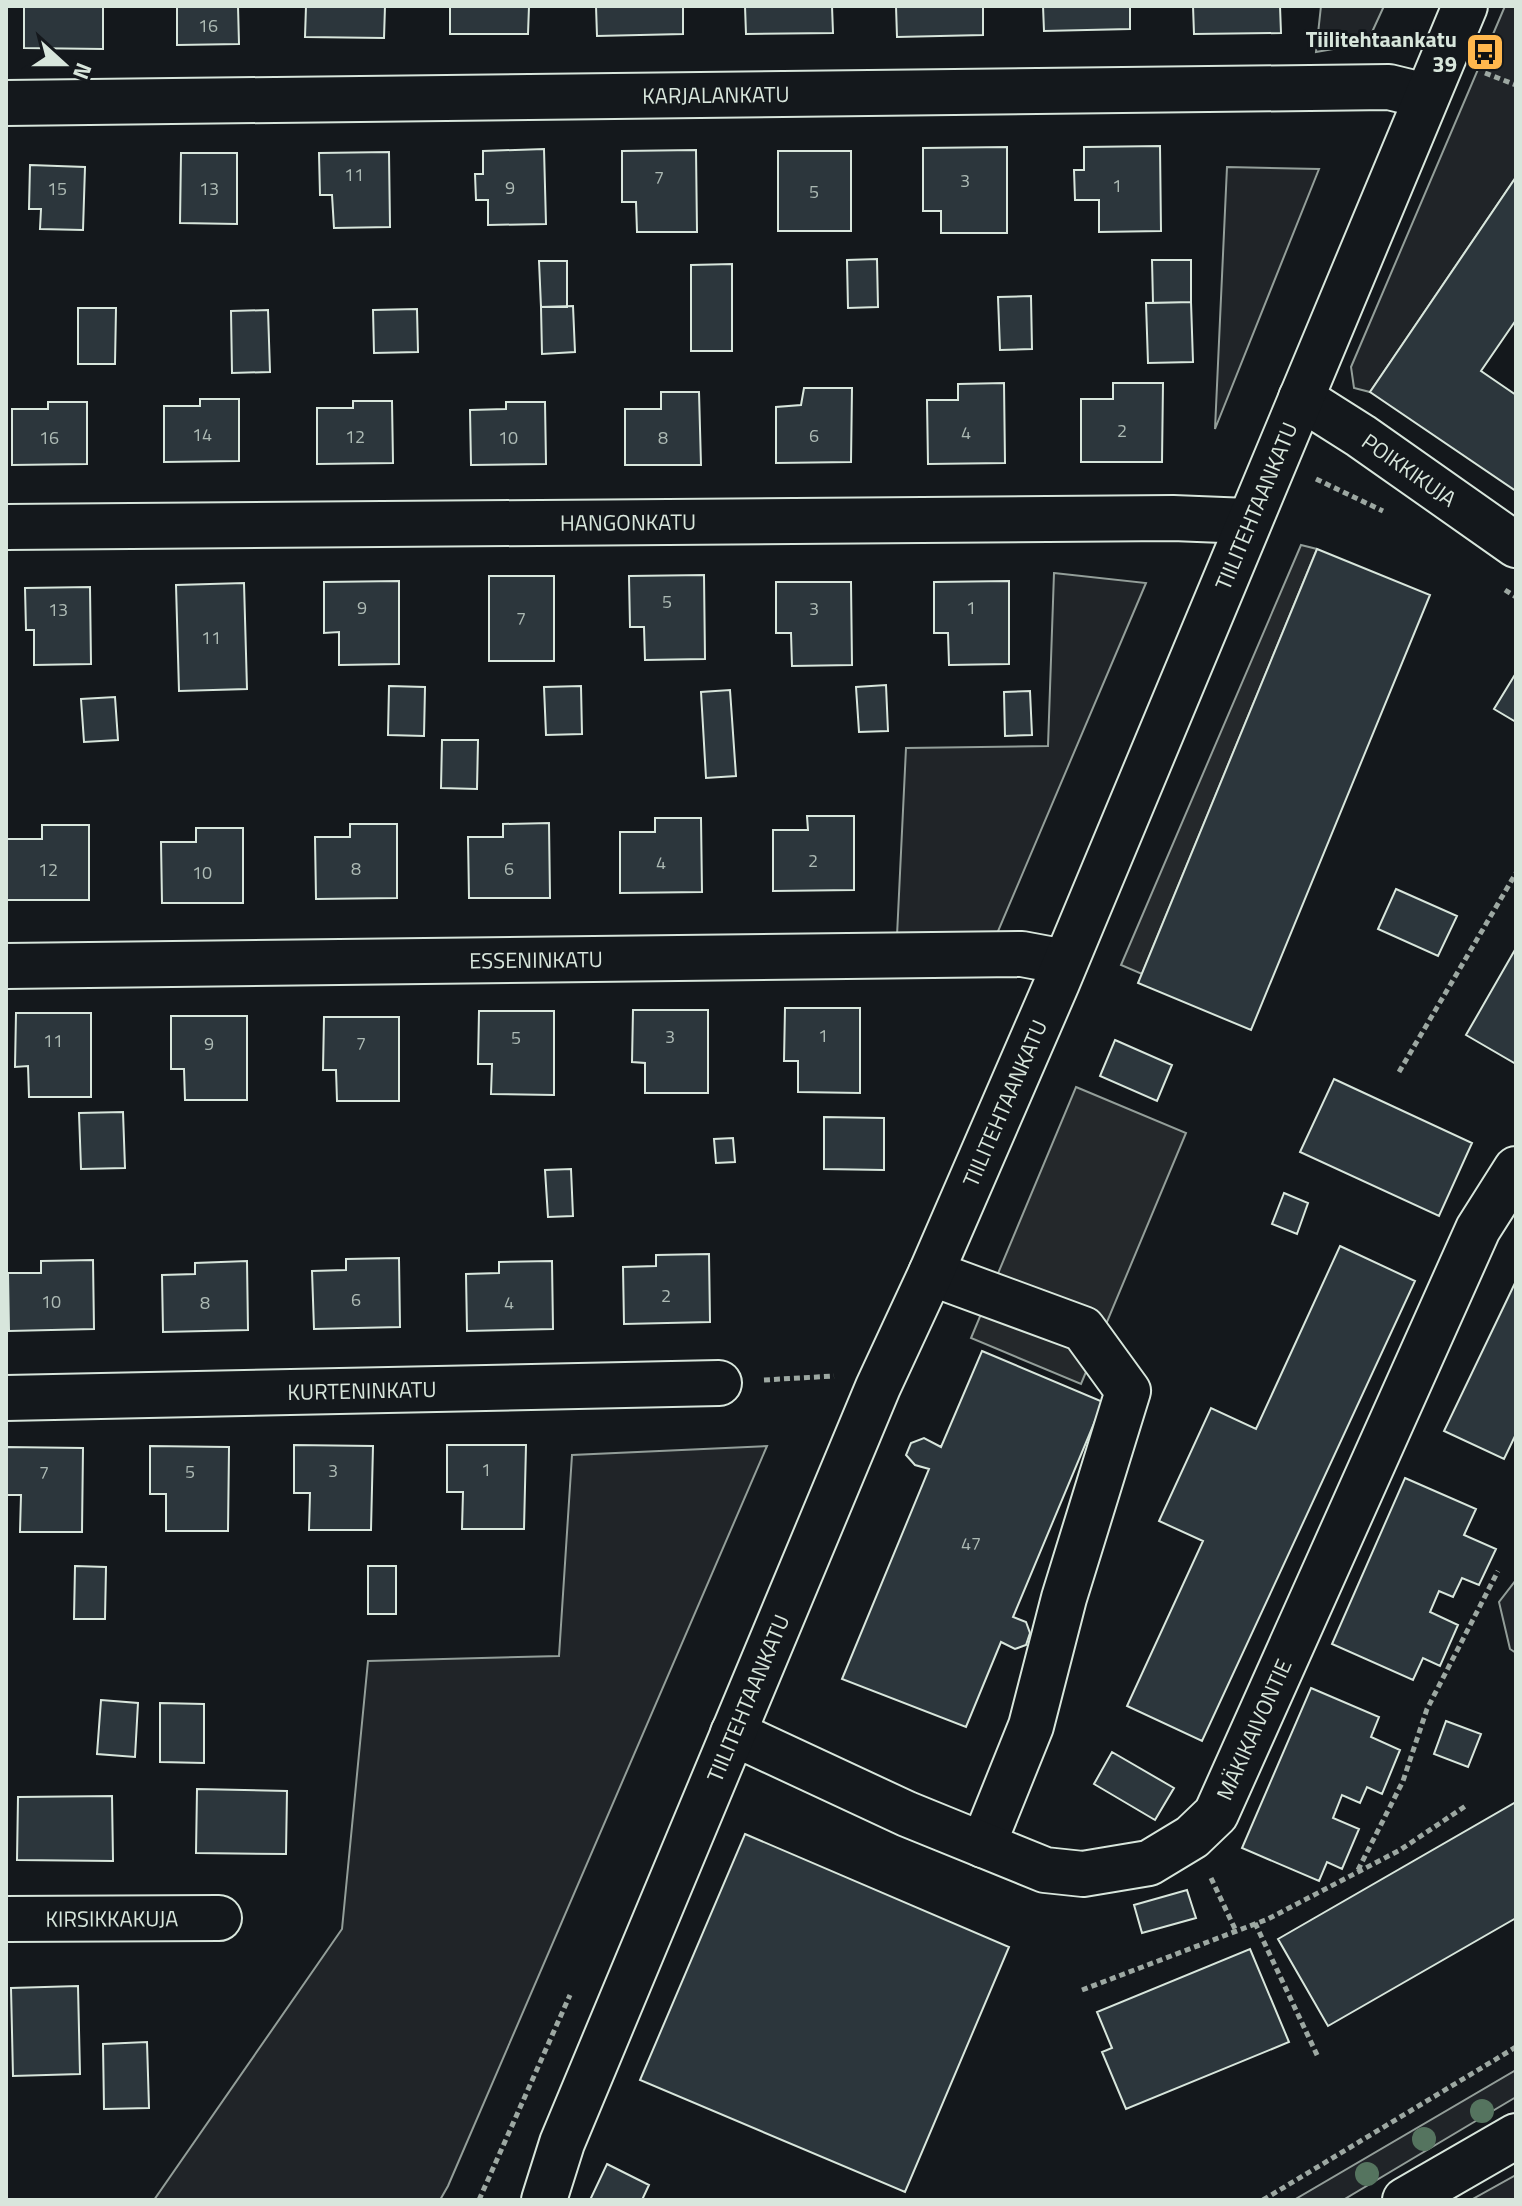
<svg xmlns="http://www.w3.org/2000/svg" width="1522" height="2206" font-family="'Titillium Web',sans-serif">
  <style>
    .green { fill: #202428; stroke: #939e99; stroke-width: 2 }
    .parking { fill: #24282b; stroke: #939e99; stroke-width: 2 }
    .building { fill: #2c363c; stroke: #d8e6dc; stroke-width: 2 }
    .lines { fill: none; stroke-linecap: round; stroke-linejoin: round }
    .minor-casing { stroke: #d8e6dc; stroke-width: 48 }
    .major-casing { stroke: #d8e6dc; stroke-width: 48 }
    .path { stroke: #9da8a2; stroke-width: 5; stroke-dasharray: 6 4; stroke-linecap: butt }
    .minor { stroke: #14181c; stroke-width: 44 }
    .major { stroke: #14181c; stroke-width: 44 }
    .tree { fill: #55745f }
    .labels { text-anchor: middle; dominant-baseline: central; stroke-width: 6; stroke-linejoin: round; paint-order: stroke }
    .number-label { font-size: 18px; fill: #adbab4 }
    .poi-label { font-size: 22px; font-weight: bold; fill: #d8e6dc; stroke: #14181c; text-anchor: end }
    .street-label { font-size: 22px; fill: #d8e6dc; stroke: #14181c }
  </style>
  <rect width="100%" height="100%" fill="#14181c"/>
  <path class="green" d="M1321,6H1384L1367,43L1316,52Z
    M1505,6H1516V177L1370,392L1354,388L1351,367Z
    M1227,167L1319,169L1215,429Z
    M1054,573L1146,583L996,936H897L906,748L1048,746Z
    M767,1446L448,2186L440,2200H154L342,1929L368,1661L559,1656L572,1455Z
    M1516,1580V1653L1510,1649L1499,1602Z
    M1516,2070V2097L1343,2200H1294Z
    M1516,2175V2200H1471Z"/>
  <path class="parking" d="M1301,545L1317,549L1142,974L1121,965Z
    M1076,1087L1186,1133L1081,1384L971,1338Z"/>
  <path class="building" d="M24,6H103V49L24,48Z
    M177,6H238L239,44L177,45Z
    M306,6H385L384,38L305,37Z
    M450,6H529L528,34H450Z
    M596,6H683V34L597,36Z
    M745,6H832L833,33L746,34Z
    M896,6H983V35L897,37Z
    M1043,6H1130V29L1044,31Z
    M1193,6H1280L1281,33L1194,34Z
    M1160,146L1161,231L1099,232V200H1075L1074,170H1084V147Z
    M1007,147V233H941V211H923V148Z
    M544,149L546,224L488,225V200H476L475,174H483V151Z
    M696,150L697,232H637L636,202H622V151Z
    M778,151H851V231H778Z
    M389,152L390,227L334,228L332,195H320L319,153Z
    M181,153H237V224L180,223Z
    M30,165L85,167L83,230L40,229L41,209H29Z
    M1516,177V320L1481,371L1516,395V491L1370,392Z
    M877,259L878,307L848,308L847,260Z
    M1152,260H1191V302L1153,303Z
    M539,261H567V307H541Z
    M732,264V351H691V265Z
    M1031,296L1032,349L1000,350L998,297Z
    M1191,302L1193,362L1148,363L1146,303Z
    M573,306L575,352L542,354L541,307Z
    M78,308H116L115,364H78Z
    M417,309L418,352L374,353L373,310Z
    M268,310L270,372L232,373L231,311Z
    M1004,383L1005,463L928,464L927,400H958V384Z
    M1113,383H1163L1162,462H1081V399H1113Z
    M804,388H852L851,462L776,463V407L801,405Z
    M661,392H699L701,465H625V409H661Z
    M200,399H239V461L164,462V406H200Z
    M353,401H392L393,463L317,464V408H353Z
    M48,402H87V464L12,465V409H48Z
    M506,402H545L546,464L471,465L470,410L506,409Z
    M1317,549L1430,595L1251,1030L1138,983Z
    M704,575L705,659L645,660L644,627H630L629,576Z
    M489,576H554V661H489Z
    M399,581V664L339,665V632L324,633V582Z
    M1009,581V664L949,665L948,633H934V582Z
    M776,582H851L852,665L792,666L791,633H776Z
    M244,583L247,689L179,691L176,585Z
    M90,587L91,664L34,665V630H26L25,588Z
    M1516,673V722L1494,709Z
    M886,685L888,731L859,732L856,687Z
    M389,686L425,687L424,736L388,735Z
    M581,686L582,734L546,735L544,687Z
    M730,690L736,776L706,778L701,692Z
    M1030,691L1032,735L1005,736L1004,692Z
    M115,697L118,740L84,742L81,699Z
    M442,740H478L477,789L441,788Z
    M807,816H854V890L773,891V830H808Z
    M655,818H701L702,892L620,893V832H655Z
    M549,823L550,898H469L468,837H503V824Z
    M350,824H397V898L316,899L315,837H350Z
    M42,825H89V900H7V839H42Z
    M196,828H243V903H162L161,842H196Z
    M1396,889L1457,916L1438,956L1378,929Z
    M1516,948V1064L1466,1035Z
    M785,1008H860V1093L798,1092V1061H784Z
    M633,1010H708V1093H645V1063L632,1062Z
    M479,1011H554V1095L491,1094L492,1064H478Z
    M16,1013H91V1097H29L28,1066L15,1067Z
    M171,1016H247V1100H185L184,1069H171Z
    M324,1017H399V1101H337L336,1070H323Z
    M1115,1040L1172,1065L1157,1101L1100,1076Z
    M1334,1079L1472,1143L1439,1216L1300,1152Z
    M123,1112L125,1168L81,1169L79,1113Z
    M824,1117L884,1118V1170L824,1169Z
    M733,1138L735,1162L716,1163L714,1139Z
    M571,1169L573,1216L548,1217L545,1170Z
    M1284,1193L1308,1203L1297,1234L1272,1224Z
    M1340,1246L1415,1281L1202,1741L1127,1706L1203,1541L1159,1521L1211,1408L1256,1429Z
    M709,1254L710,1322L624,1324L623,1267L656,1266V1255Z
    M399,1258L400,1327L314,1329L312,1271L346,1270V1259Z
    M93,1260L94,1329L9,1331L8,1273H41V1261Z
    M247,1261L248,1330L163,1332L162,1275L195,1274V1263Z
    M552,1261L553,1329L467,1331L466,1274L499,1273V1262Z
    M1516,1281V1434L1504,1459L1444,1431Z
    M982,1351L1103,1402L1013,1617L1026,1622L1030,1633L1026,1645L1015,1649L1001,1642L966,1727L842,1679L929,1469L915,1465L906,1455L911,1443L924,1438L941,1447Z
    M294,1445L373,1446L371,1530H309L310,1493H294Z
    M447,1445H526L524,1529H462L463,1492H447Z
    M150,1446L229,1447L228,1531H166V1494H150Z
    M6,1447L83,1448L82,1532H20L21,1495H6Z
    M1405,1478L1476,1509L1464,1535L1496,1549L1479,1585L1462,1578L1453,1597L1439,1591L1430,1612L1458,1625L1440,1666L1423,1658L1413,1680L1332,1644Z
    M75,1566L106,1567L105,1619H74Z
    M368,1566H396V1614H368Z
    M1311,1688L1379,1717L1371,1737L1400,1750L1382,1794L1367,1787L1360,1803L1342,1795L1333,1818L1359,1829L1342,1869L1327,1862L1319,1881L1242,1848Z
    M101,1700L138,1703L135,1757L97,1754Z
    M160,1703L204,1704V1763L160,1762Z
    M1446,1721L1481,1734L1468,1767L1434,1754Z
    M1112,1752L1174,1788L1155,1820L1094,1784Z
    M197,1789L287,1791L286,1854L196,1853Z
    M112,1796L113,1861L17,1860L18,1797Z
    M1516,1802V1918L1328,2026L1278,1939Z
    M745,1834L1009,1947L905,2192L640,2080Z
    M1187,1890L1196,1918L1142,1933L1134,1905Z
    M1250,1949L1289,2042L1126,2109L1102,2052L1112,2048L1097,2012Z
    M78,1986L80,2074L13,2076L11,1988Z
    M147,2042L149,2108L104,2109L103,2044Z
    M607,2164L649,2185L642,2200H590Z"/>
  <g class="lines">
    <defs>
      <g id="minor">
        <path id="s1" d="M6,103L1389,87L1426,96"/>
        <path id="s2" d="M1301,398L1361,436L1516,545"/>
        <path id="s3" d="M6,527L1173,518L1248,521"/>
        <path id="s4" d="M6,966L1022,954L1065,962"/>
        <path d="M931,1273L1083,1329L1128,1391L1064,1598L1031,1726L983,1845"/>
        <path id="s5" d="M6,1398L719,1383"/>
        <path id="s6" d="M733,1733L907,1814L1045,1870L1083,1874L1149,1863L1192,1837L1216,1814L1478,1229L1516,1169"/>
        <path id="s7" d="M6,1919L219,1918"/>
        <path id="s8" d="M544,2200L562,2143L878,1387L931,1273L1057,983L1465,6"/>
      </g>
      <path id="major" d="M1405,2200L1516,2136"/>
    </defs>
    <use href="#minor" class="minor-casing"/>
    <use href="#major" class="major-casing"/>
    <path class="path" d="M1485,73L1516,85
      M1316,479L1383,511
      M1505,590L1516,597
      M1399,1072L1516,873
      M764,1380L834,1376
      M1358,1870L1403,1781L1427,1709L1498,1571
      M1211,1878L1236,1931
      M1255,1923L1318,2057
      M1082,1990L1268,1919L1400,1850L1467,1805
      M479,2200L570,1995
      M1263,2200L1516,2047"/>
    <use href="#minor" class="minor"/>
    <use href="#major" class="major"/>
  </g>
  <g class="tree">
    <circle cx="1482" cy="2111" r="12"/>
    <circle cx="1424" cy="2139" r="12"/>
    <circle cx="1367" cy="2174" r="12"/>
  </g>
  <defs>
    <symbol id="bus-square" viewBox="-11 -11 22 22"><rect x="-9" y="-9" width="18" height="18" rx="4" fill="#ffb74d" stroke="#14181c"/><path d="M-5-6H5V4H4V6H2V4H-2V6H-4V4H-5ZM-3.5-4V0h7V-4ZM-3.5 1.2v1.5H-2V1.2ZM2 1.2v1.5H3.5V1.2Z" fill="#111"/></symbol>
  </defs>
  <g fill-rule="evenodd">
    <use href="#bus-square" x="1463" y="30" width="44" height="44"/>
  </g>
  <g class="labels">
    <g class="number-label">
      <text x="208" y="25">16</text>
      <text x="354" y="174">11</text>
      <text x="659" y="177">7</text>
      <text x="965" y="180">3</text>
      <text x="1117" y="185">1</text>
      <text x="510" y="187">9</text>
      <text x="57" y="188">15</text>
      <text x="209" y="188">13</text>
      <text x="814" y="191">5</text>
      <text x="1122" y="430">2</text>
      <text x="966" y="432">4</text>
      <text x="202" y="434">14</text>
      <text x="814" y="435">6</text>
      <text x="355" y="436">12</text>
      <text x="49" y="437">16</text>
      <text x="508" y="437">10</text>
      <text x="663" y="437">8</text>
      <text x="667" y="601">5</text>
      <text x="362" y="607">9</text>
      <text x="971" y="607">1</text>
      <text x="814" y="608">3</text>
      <text x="58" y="609">13</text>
      <text x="521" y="618">7</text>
      <text x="211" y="637">11</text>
      <text x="813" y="860">2</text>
      <text x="661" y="862">4</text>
      <text x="356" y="868">8</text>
      <text x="509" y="868">6</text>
      <text x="48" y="869">12</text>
      <text x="202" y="872">10</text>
      <text x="823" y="1035">1</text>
      <text x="670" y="1036">3</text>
      <text x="516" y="1037">5</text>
      <text x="53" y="1040">11</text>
      <text x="209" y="1043">9</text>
      <text x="361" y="1043">7</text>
      <text x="666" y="1295">2</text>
      <text x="356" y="1299">6</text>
      <text x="51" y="1301">10</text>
      <text x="205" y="1302">8</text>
      <text x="509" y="1302">4</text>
      <text x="486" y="1469">1</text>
      <text x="333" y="1470">3</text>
      <text x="190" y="1471">5</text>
      <text x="44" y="1472">7</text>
      <text x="971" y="1543">47</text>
    </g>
    <g class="poi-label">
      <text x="1457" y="39">Tiilitehtaankatu<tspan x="1457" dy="25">39</tspan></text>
    </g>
    <g class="street-label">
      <text stroke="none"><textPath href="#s1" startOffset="710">KARJALANKATU</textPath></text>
      <text stroke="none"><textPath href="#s2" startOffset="130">POIKKIKUJA</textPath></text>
      <text stroke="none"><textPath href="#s8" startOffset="1838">TIILITEHTAANKATU</textPath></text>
      <text stroke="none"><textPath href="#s3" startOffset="622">HANGONKATU</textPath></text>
      <text stroke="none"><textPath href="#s4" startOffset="530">ESSENINKATU</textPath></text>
      <text stroke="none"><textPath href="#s8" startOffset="1190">TIILITEHTAANKATU</textPath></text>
      <text stroke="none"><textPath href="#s5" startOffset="356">KURTENINKATU</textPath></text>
      <text stroke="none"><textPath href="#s8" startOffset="542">TIILITEHTAANKATU</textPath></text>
      <text stroke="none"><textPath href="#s6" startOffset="622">MÄKIKAIVONTIE</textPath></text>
      <text stroke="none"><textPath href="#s7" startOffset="106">KIRSIKKAKUJA</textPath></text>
    </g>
  </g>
  <rect width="1522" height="2206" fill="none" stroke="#d8e6dc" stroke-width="16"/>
  <g transform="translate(64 64) rotate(111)" stroke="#14181c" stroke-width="6" paint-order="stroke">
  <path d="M0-6L14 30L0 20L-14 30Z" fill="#d8e6dc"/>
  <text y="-12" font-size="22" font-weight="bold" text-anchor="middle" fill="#d8e6dc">N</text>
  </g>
</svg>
